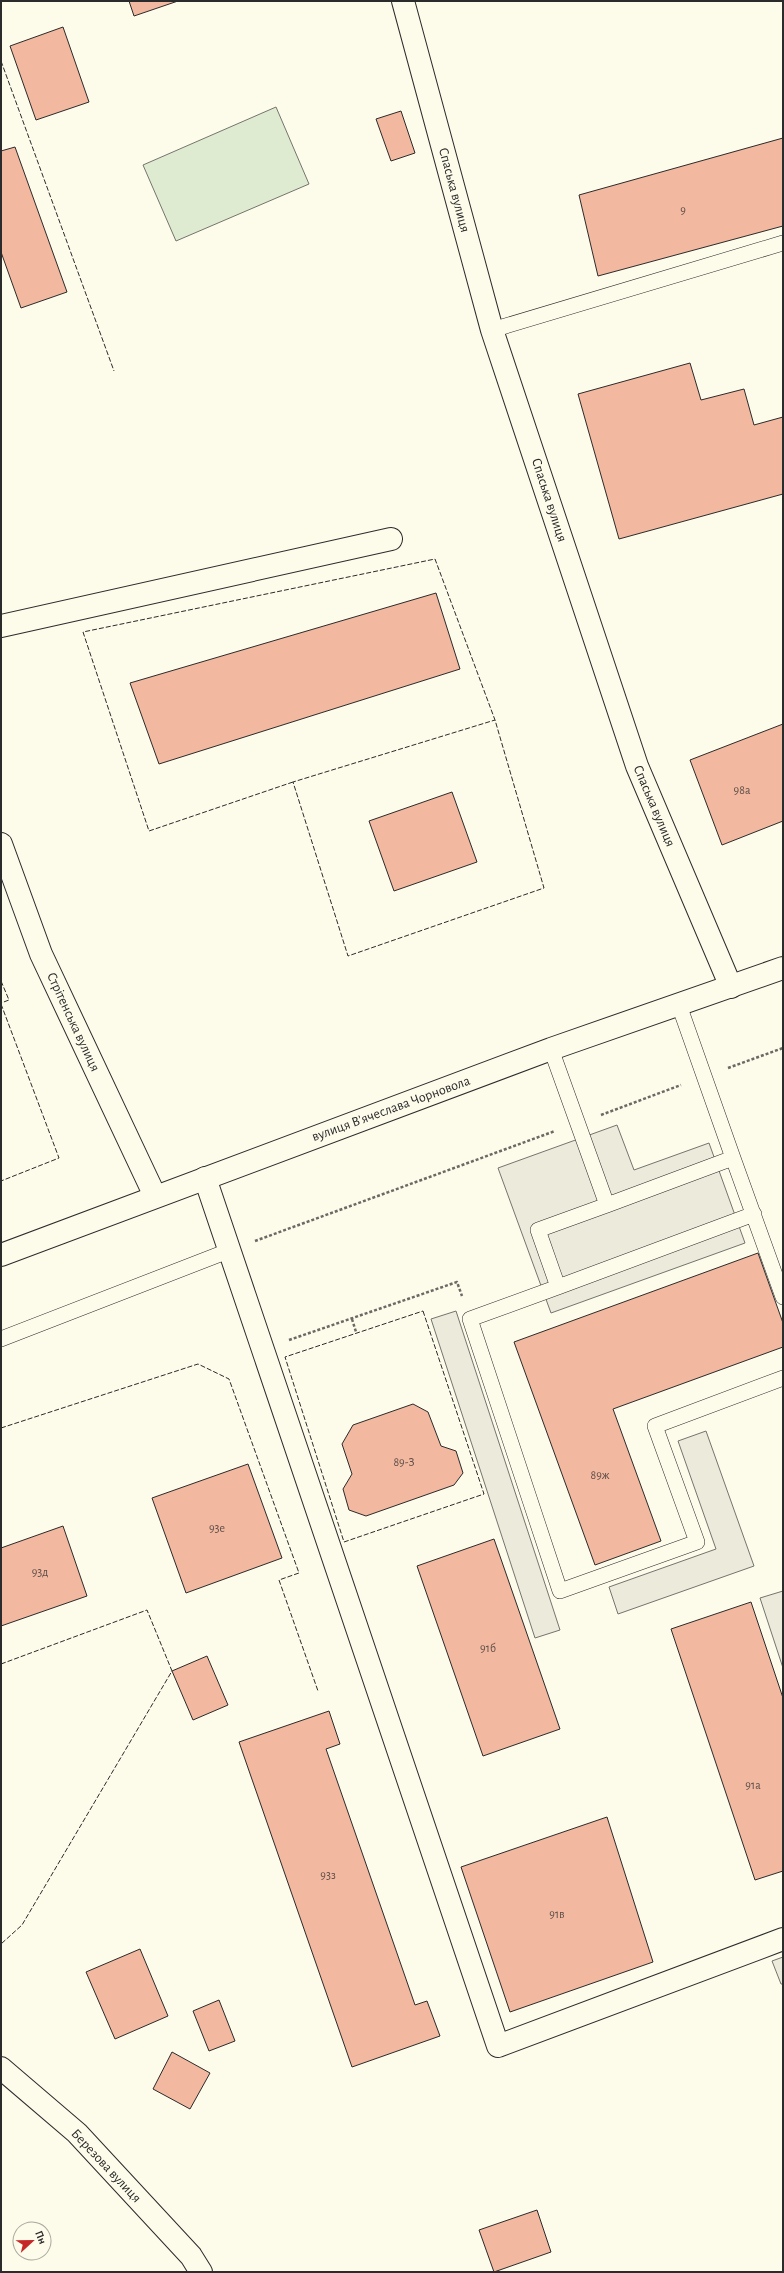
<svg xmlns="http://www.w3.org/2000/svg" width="784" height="2273" font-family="'Alegreya Sans',sans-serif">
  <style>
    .green { fill: #deebd1; stroke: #74746e }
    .parking { fill: #eceadb; stroke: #74746e }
    .building { fill: #f2b8a0; stroke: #2b2b2b }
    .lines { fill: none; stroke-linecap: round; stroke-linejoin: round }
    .service-casing { stroke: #2b2b2b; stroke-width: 16 }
    .minor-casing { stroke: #2b2b2b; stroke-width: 24 }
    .secondary-casing { stroke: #2b2b2b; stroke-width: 24 }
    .path { stroke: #6a6964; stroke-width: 2.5; stroke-dasharray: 3 2; stroke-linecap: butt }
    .service { stroke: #fdfbea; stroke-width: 15 }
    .minor { stroke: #fdfbea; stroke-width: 22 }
    .secondary { stroke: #fdfbea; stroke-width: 22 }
    .fence { stroke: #2b2b2b; stroke-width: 1; stroke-dasharray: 5 2; stroke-linecap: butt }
    .labels { text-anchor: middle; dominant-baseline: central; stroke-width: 3; stroke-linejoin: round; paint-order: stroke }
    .number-label { font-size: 12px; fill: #5d4e48 }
    .street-label { font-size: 14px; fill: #2b2b2b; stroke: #fdfbea }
  </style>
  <rect width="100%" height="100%" fill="#fdfbea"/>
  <path class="green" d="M276,107L309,184L176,241L143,165Z"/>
  <path class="parking" d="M617,1125L634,1170L709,1143L745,1243L551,1313L498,1168Z
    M456,1311L560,1630L535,1638L431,1319Z
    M706,1431L754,1566L618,1614L609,1587L716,1549L678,1441Z
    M783,1591V1668L760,1598Z
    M783,1957V1984H781L772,1961Z"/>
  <path class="building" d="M129,1H178L134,16Z
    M63,27L89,102L36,120L10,46Z
    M401,111L415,153L391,161L376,119Z
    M783,138V226L598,276L579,195Z
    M15,147L67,292L21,308L1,252V151Z
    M690,363L701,400L744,389L754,425L783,417V494L619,539L578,394Z
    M436,593L460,669L159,764L130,683Z
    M783,724V821L722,845L690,760Z
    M452,792L477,862L394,891L369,821Z
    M758,1253L783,1323V1347L613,1409L661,1541L595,1565L514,1342Z
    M413,1404L428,1412L441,1446L456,1451L463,1473L454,1485L366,1516L349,1510L343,1489L352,1474L342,1444L353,1425Z
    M248,1464L282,1558L186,1593L152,1498Z
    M63,1526L87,1596L1,1626V1548Z
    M494,1539L560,1729L483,1756L417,1566Z
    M751,1602L783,1698V1871L755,1880L671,1629Z
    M207,1656L228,1705L193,1720L172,1671Z
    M329,1711L340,1744L326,1749L415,2005L427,2001L440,2036L352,2067L239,1742Z
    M607,1817L653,1962L510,2012L461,1867Z
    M140,1949L168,2016L115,2039L86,1972Z
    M219,2000L235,2041L209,2051L193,2011Z
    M172,2052L210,2073L190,2109L153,2089Z
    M537,2210L551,2252L494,2272L479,2230Z"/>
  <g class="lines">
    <defs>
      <path id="service" d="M492,330L783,243
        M679,1005L733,1158
        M551,1049L607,1205L733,1158L783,1297
        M607,1205L538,1230L558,1287L754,1214
        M558,1287L470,1319L560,1591L697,1542L655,1426L783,1378
        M1,1339L228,1251"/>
      <path id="minor" d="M403,1L492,330L637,766L731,987
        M1,626L391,539
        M1,844L41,954L155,1196
        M205,1178L498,2046L783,1939
        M1,2068L77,2133L191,2256L201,2272"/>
      <path id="secondary" d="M1,1255L551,1049L783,968"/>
    </defs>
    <use href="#service" class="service-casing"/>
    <use href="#minor" class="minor-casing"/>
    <use href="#secondary" class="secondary-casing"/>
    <path class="path" d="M728,1068L783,1048
      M601,1115L681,1085
      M255,1241L555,1131
      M352,1319L356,1332
      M289,1340L457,1282L462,1296"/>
    <use href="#service" class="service"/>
    <use href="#minor" class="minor"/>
    <use href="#secondary" class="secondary"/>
    <path class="fence" d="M1,61L114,371
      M293,782L149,831L83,632L435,559L495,720L544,888L348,956L293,782L495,720
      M1,981L9,1000L1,1003
      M1,1004L59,1158L1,1181
      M423,1311L484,1494L344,1542L285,1357Z
      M1,1428L198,1364L229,1379L299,1573L279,1580L318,1691
      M1,1664L147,1610L172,1671L22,1925L1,1944"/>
  </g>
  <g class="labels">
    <g class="number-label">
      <text x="683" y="210">9</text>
      <text x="742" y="790">98а</text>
      <text x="404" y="1462">89-З</text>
      <text x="600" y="1475">89ж</text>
      <text x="217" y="1528">93е</text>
      <text x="40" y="1572">93д</text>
      <text x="488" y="1648">91б</text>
      <text x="753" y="1785">91а</text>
      <text x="328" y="1875">93з</text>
      <text x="557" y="1914">91в</text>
    </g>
    <g class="street-label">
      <text transform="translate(454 190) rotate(75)">Спаська вулиця</text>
      <text transform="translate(549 500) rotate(72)">Спаська вулиця</text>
      <text transform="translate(654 806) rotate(67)">Спаська вулиця</text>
      <text transform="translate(73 1022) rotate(65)">Стрітенська вулиця</text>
      <text transform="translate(391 1109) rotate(-20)">вулиця Вʼячеслава Чорновола</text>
      <text transform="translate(106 2166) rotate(47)">Березова вулиця</text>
    </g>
  </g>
  <rect width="784" height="2273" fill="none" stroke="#2b2b2b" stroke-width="4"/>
  <g transform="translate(32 2241) rotate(68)"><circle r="19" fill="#fdfbea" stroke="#a9a89e"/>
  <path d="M0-3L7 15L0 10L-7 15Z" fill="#c62828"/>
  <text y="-6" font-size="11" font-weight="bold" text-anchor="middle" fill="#2b2b2b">Пн</text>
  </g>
</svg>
